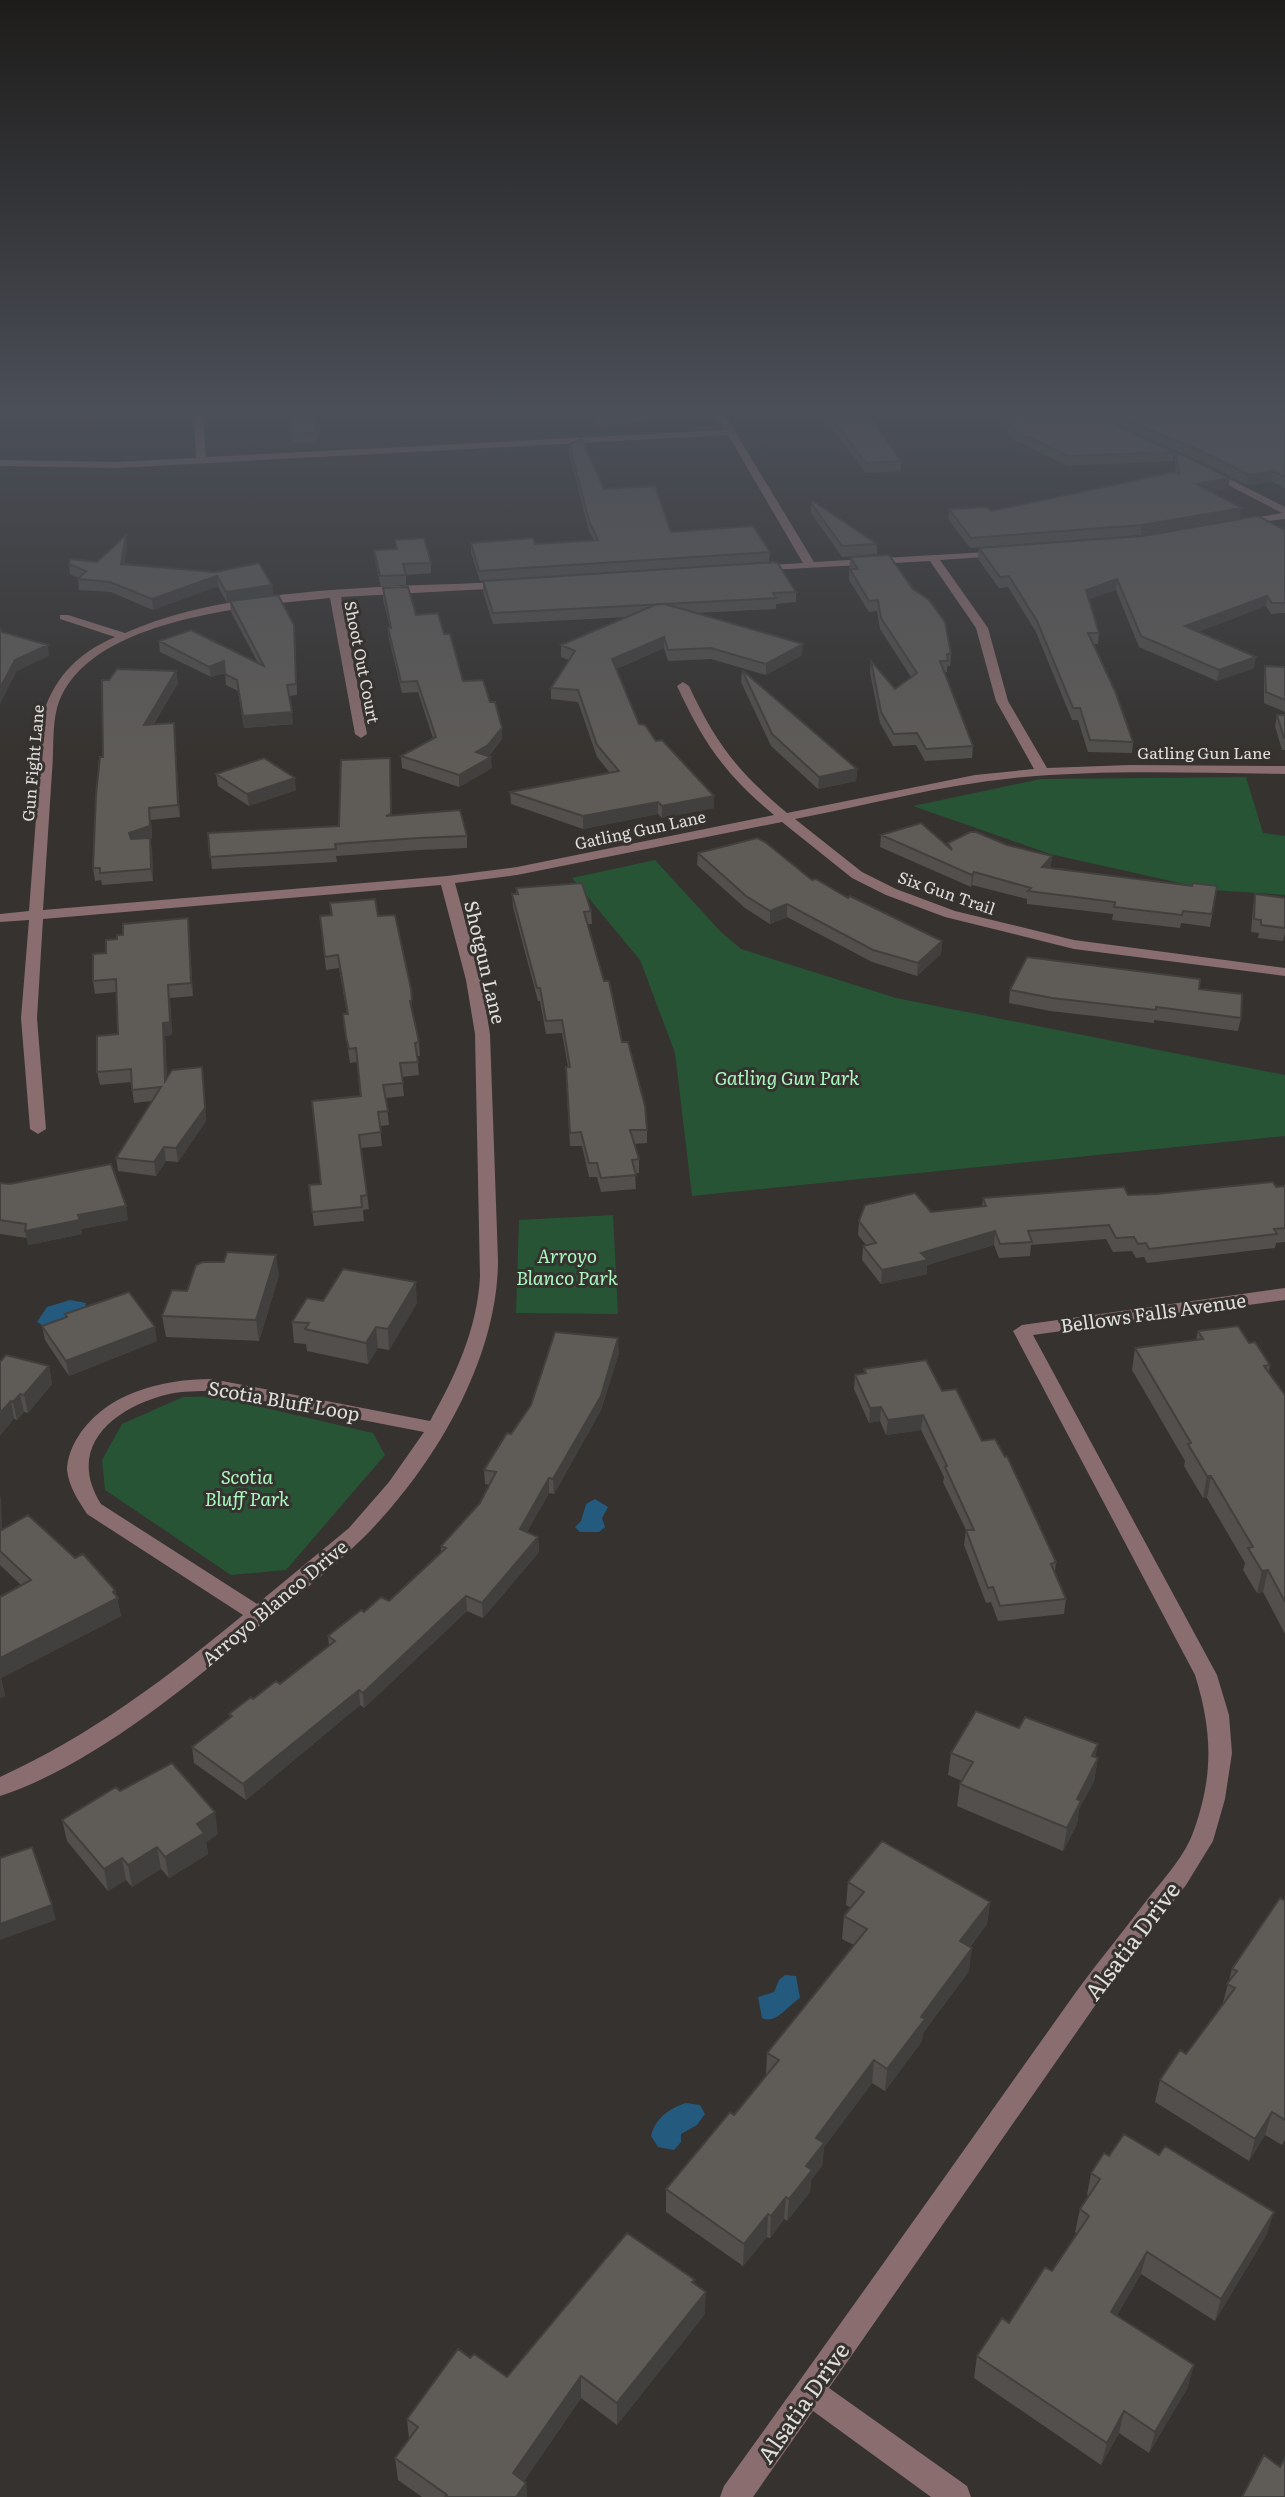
<svg xmlns="http://www.w3.org/2000/svg" width="1285" height="2497" font-family="Literata,serif">
  <style>
    .green { fill: #275435 }
    .water { fill: #245a7e }
    .lines { fill: none; stroke-linecap: round; stroke-linejoin: round }
    .minor { fill: #8a6d6e; fill-rule: evenodd }
    .wall { fill: #524f4c }
    .shaded-wall { fill: #42403e }
    .building { fill: #5f5c58; stroke: #42403e; stroke-width: 2 }
    .labels { text-anchor: middle; dominant-baseline: central; stroke-width: 6; stroke-linejoin: round; paint-order: stroke }
    .far-street-label { font-size: 16px; fill: #e1dfdd; stroke: #35322f }
    .street-label { font-size: 19px; fill: #e1dfdd; stroke: #35322f }
    .park-label { font-size: 19px; font-style: italic; fill: #aaf9bf; stroke: #35322f }
    .near-street-label { font-size: 23px; fill: #e1dfdd; stroke: #35322f }
  </style>
  <rect width="100%" height="100%" fill="#35322f"/>
  <path class="green" d="M1246,777L1263,833L1285,836V895L1211,890L1050,854L913,806L1041,779Z
    M655,860L721,932L741,949L896,998L1285,1075V1136L692,1196L675,1053L640,960L572,878Z
    M613,1215L618,1314L516,1313L519,1220Z
    M215,1396L373,1433L385,1455L286,1570L231,1575L105,1490L102,1460L122,1424L183,1397Z"/>
  <path class="water" d="M70,1300L86,1303L85,1309L45,1327L37,1322L47,1307Z
    M595,1499L608,1507L602,1518L605,1527L599,1532H580L575,1527L581,1521L586,1504Z
    M785,1975L796,1976L800,1998C788,2005 776,2025 762,2018L758,1997L774,1992L779,1980Z
    M686,2103L700,2105L705,2114L697,2125L681,2134V2142L674,2150L658,2147L651,2136C655,2119 669,2108 686,2103Z"/>
  <g class="lines">
    <path class="minor" d="M194,415H203L206,457L725,430L716,415H725L814,562L1005,551L1006,553L1001,556L940,560L988,628L1008,701L1047,768L1130,765L1285,766V774C1195,773 1104,769 1014,778C941,785 868,805 795,819L862,872L896,889L955,911L1074,940L1285,968V976L1074,949L945,917L886,895L852,878L782,822L517,875L455,883L481,980L490,1034L498,1260C498,1361 432,1470 362,1539C324,1577 280,1608 240,1642C173,1698 83,1769 0,1796V1777C90,1736 167,1678 243,1615L87,1514C78,1500 69,1487 67,1470C67,1460 71,1449 76,1440C103,1393 162,1379 212,1379L430,1421C456,1375 477,1329 480,1277L475,1034L466,980L441,885L43,919L37,1018L46,1129L38,1134L30,1129L21,1018L29,920L0,922V914L29,911L44,711C57,674 79,653 115,637L60,619V615H68L125,633C231,586 389,587 505,582L510,585L505,588L341,597L367,734L361,738L355,734L330,598C252,606 83,618 57,708C52,727 54,751 52,772C49,818 46,864 43,910L447,876L517,867L774,815C725,774 704,744 677,686L683,682L689,686C716,744 738,772 787,813L975,775L1034,769L996,701L976,628L930,561L752,571L751,569L756,566L803,563L728,435L117,468L0,466V460L117,462L196,458ZM212,1391L424,1432L389,1482L349,1528L257,1604L101,1504C65,1447 114,1407 169,1394C183,1391 198,1391 212,1391Z
      M1210,469L1285,507V519L1236,525V521L1282,513L1207,474V470Z
      M1285,1288V1300L1033,1335L1217,1675L1229,1715L1232,1753L1225,1799L1213,1841L1186,1885L1108,1987L829,2388L967,2486L971,2497H931L813,2411L753,2497H720L724,2486C842,2322 959,2157 1076,1992C1100,1959 1126,1928 1150,1896C1166,1876 1186,1854 1194,1830C1214,1774 1212,1730 1195,1675L1013,1331L1022,1325Z"/>
  </g>
  <path class="wall" d="M72,415H98V416L73,417Z
    M289,415H315L317,442L292,443Z
    M591,415H647V422L597,425Z
    M821,415H869L901,461V471L866,473Z
    M1007,415H1285V488L1271,481L1247,485L1202,462L1123,428L1175,452L1173,461L1067,466L1008,437Z
    M569,444L604,489L671,532L770,552L769,562L480,581L471,553V543L535,544L594,540L589,531L569,453Z
    M1176,452L1230,478L1228,488L1211,491L1240,518L1141,535L970,548L948,519L949,509L991,511L1176,473L1175,462Z
    M811,503L877,544V554L842,557L811,513Z
    M1285,530V613L1271,614L1266,606L1197,632L1254,668L1217,681L1139,647L1116,590L1089,599L1099,633L1098,644H1093L1133,742L1132,753L1088,752L1078,720H1072L1036,632L1008,587L999,588L978,559L979,548Z
    M395,540L431,563V573L406,575V585L381,587L375,560L374,550L396,549Z
    M127,545L124,564L215,572L272,585L273,595L257,598L295,636L297,695L289,696L293,724L244,728L238,691L226,685L225,673L211,677L160,652L159,641L258,663L231,612L230,603H227L218,586L153,610L111,592L79,590L78,579L79,578L70,574L69,564L97,562Z
    M850,557L951,654L950,666H947V672H945L973,746L972,758L925,761L916,745L893,746L880,723L870,672L871,661L895,689L911,677L880,629L877,611L869,612L849,580Z
    M483,581L796,592V602L776,604V609L697,613L802,655L766,675L711,659L668,661L664,648L616,669L639,724L714,796V808L662,818L658,814L583,829L511,804L510,792L610,773L597,757L578,702L551,699V688L569,660L561,657V645L628,617L493,624L483,592Z
    M383,588L416,615L444,634L463,681L490,702L502,728V739L489,756L492,768L459,787L402,768L401,756L433,738L418,692L402,693L389,639L388,628H390L383,599Z
    M1265,666L1285,667V712L1264,703V676Z
    M742,670L857,769L856,781L818,789L771,746L741,682Z
    M176,671L178,683L153,725L174,723L180,817L151,820L152,838L150,839L152,850L153,881L102,885L101,880L95,881L93,868L103,757L109,680Z
    M1277,715H1285V750H1282L1275,726Z
    M390,758L391,816L467,836V848L419,850L336,856L337,862L212,869L208,833L339,826Z
    M216,774L296,790L249,806L218,786Z
    M881,835L948,846V843L1007,845L1052,856L1050,868L1192,886H1217L1210,927L1181,923L1180,928L1112,920L1113,914L1027,904V899L972,885L971,887L880,847Z
    M698,853L812,880L942,941L941,954L917,976L872,962L787,917L770,924L745,908L697,865Z
    M516,888L591,911L592,924H588L647,1130V1143L634,1144L639,1159V1173H635L636,1189L601,1192L597,1177H589L582,1146H570L566,1081L568,1067L562,1033L546,1034L540,1001H538L513,907L512,894H516Z
    M1255,894L1285,898V933L1283,941L1258,938L1259,933L1251,932L1253,907Z
    M330,903L378,916L411,989L412,1014L419,1042L420,1056H417L419,1075L402,1077L404,1096L386,1098L389,1125L380,1126L382,1146L361,1148L369,1209L363,1210L364,1221L314,1226L309,1185L321,1184L360,1096L357,1062L350,1063L348,1050L343,1014H347L339,968L326,970L320,916L331,915Z
    M189,931L193,996L170,998L172,1035L165,1036L167,1079L202,1067L206,1121L178,1162L166,1161L156,1176L118,1171L116,1158L152,1101L134,1103L131,1082L100,1085L97,1072L118,1034L116,992L95,994L93,981L106,953Z
    M1199,989L1241,1018L1238,1031L1154,1020V1023L1050,1011L1009,1003L1010,990Z
    M0,1183L128,1220L81,1229L82,1234L28,1245L27,1238L0,1234Z
    M1285,1186V1242L1276,1243L1275,1248L1147,1263L1144,1257L1136,1258L1132,1251L1113,1252L1106,1239L1031,1245L1030,1256L999,1258L994,1245L927,1265V1274L881,1284L862,1260L863,1246L866,1245L858,1235L859,1221L931,1212L982,1207L983,1198L1128,1195Z
    M279,1275L259,1341L166,1337L162,1316Z
    M323,1301L417,1303L389,1350L378,1348L368,1364L307,1351L306,1344L294,1343L292,1322Z
    M65,1314L157,1341L69,1376L45,1340L42,1326L66,1317Z
    M1198,1331L1249,1343L1270,1365L1269,1372L1285,1395V1634L1263,1592L1257,1593L1243,1570L1245,1563L1207,1498H1203L1184,1466L1185,1461L1132,1370L1135,1348L1196,1340Z
    M619,1353L601,1410L554,1494L549,1493L527,1532L538,1537L539,1552L483,1618L467,1611L364,1708L360,1705L246,1800L194,1763L192,1747L230,1718L229,1714L253,1699L280,1684L329,1646L328,1636L364,1612L389,1601L441,1552V1546L480,1503L489,1485L485,1484L484,1470L511,1434Z
    M0,1362L49,1366L52,1384L28,1413L24,1412L17,1420L14,1419Z
    M864,1369L942,1391L982,1441L1056,1562L1055,1572L1066,1599L1064,1614L998,1621L991,1602L986,1603L964,1545L966,1530L943,1482L944,1477L921,1430L886,1435L880,1421L869,1423L854,1389L855,1375L864,1373Z
    M0,1496L2,1530L75,1558L115,1590L121,1616L1,1678L5,1696L0,1698V1597L21,1585L0,1565Z
    M951,1753L1098,1758L1094,1781L1079,1809L1077,1824L1063,1851L957,1806L960,1784L962,1781L948,1775Z
    M120,1791L218,1834L206,1842L208,1854L169,1878L161,1869L132,1887L126,1880L108,1891L67,1841L62,1820Z
    M848,1882L990,1902L987,1924L970,1947L969,1971L923,2033L922,2041L885,2091L872,2083L824,2147L822,2166L811,2180L810,2192L787,2221L784,2219L770,2238L767,2237L743,2266L666,2212V2189L734,2115L766,2075L767,2053L854,1945L842,1939L844,1916L851,1908L846,1905Z
    M1285,1901V2140L1282,2145L1265,2135L1249,2161L1155,2102L1160,2080L1186,2054L1222,2006L1232,1969Z
    M1091,2173L1267,2234L1215,2321L1141,2274L1117,2315L1188,2387L1149,2453L1119,2433L1101,2465L974,2378L977,2356L1009,2323L1052,2271L1077,2233L1075,2232L1080,2209L1089,2196L1087,2195Z
    M694,2283L705,2314L617,2425L581,2398L524,2481L526,2483L527,2497H422L398,2480L395,2458L409,2439L407,2419L470,2358L507,2377Z"/>
  <path class="shaded-wall" d="M1124,419L1123,428L1115,425Z
    M1273,471L1271,481L1247,485L1249,475Z
    M1230,478L1228,488L1196,494L1197,484Z
    M1242,508L1240,518L1141,535L1142,525Z
    M126,535L127,545L123,574L121,564Z
    M217,576L218,586L153,610L152,599Z
    M1117,579L1116,590L1085,601L1086,590Z
    M272,585L273,595L227,603L226,592Z
    M1267,596L1266,606L1183,637L1185,626Z
    M664,637V648L612,670V659Z
    M803,644L802,655L766,675V664Z
    M48,645L49,656L17,671L0,704V688L15,660Z
    M1256,657L1254,668L1217,681L1219,670Z
    M224,661L226,672L211,677L209,667Z
    M176,671L178,683L145,737L144,725Z
    M292,712L293,724L244,728L243,716Z
    M174,723L175,735L180,817L178,805Z
    M502,728V739L488,757L476,752Z
    M491,757L492,768L459,787V775Z
    M857,769L856,781L818,789L819,777Z
    M295,778L296,790L249,806L247,794Z
    M714,796V808L662,818V806Z
    M658,802V814L583,829V816Z
    M149,808L151,820L152,838L150,839L152,850L153,881L151,869L131,845L129,833Z
    M1052,856L1050,869L1042,867Z
    M974,872L972,885L971,887L972,875Z
    M787,904V917L770,924V911Z
    M188,918L189,931L193,996L191,983Z
    M942,941L941,954L917,976L918,963Z
    M168,985L172,1035L165,1036L167,1094L165,1081L163,1023Z
    M202,1067L206,1121L178,1162L176,1148Z
    M164,1147L166,1161L156,1176L154,1162Z
    M126,1206L128,1220L81,1229L82,1234L28,1245L25,1231L78,1215Z
    M995,1231L994,1245L927,1265V1274L881,1284L882,1270L921,1253Z
    M276,1255L279,1275L259,1341L256,1320Z
    M416,1282L417,1303L389,1350L388,1329Z
    M155,1327L157,1341L69,1376L66,1361Z
    M376,1327L378,1348L368,1364L366,1343Z
    M618,1338L619,1353L601,1410L554,1494L553,1479Z
    M49,1366L52,1384L28,1413L24,1395Z
    M20,1394L24,1412L17,1420L13,1402Z
    M11,1401L14,1419L0,1436V1413Z
    M881,1407L880,1421L869,1423L870,1408Z
    M923,1415L921,1430L886,1435L888,1420Z
    M1207,1476H1211L1207,1498H1203Z
    M549,1478V1493L520,1544V1529Z
    M0,1496L1,1499L3,1549L0,1535Z
    M538,1537L539,1552L483,1618L482,1603Z
    M1268,1570L1263,1592L1257,1593L1262,1571Z
    M115,1590L121,1616L1,1678L5,1696L0,1698V1658Z
    M466,1596L467,1611L364,1708L363,1693Z
    M359,1690L360,1705L246,1800L243,1784Z
    M1098,1744L1094,1766L1098,1758L1094,1781L1079,1809L1077,1824L1063,1851L1067,1828L1092,1756Z
    M215,1812L218,1834L206,1842L208,1854L169,1878L165,1857L197,1824Z
    M157,1847L161,1869L132,1887L128,1865Z
    M122,1858L126,1880L108,1891L104,1869Z
    M990,1902L987,1924L957,1963L960,1941Z
    M52,1905L56,1920L0,1940V1924Z
    M972,1948L969,1971L923,2033L922,2041L885,2091L887,2069L921,2017Z
    M874,2060L872,2083L824,2147L822,2166L811,2180L810,2192L787,2221L789,2199L806,2166L816,2138Z
    M1272,2112L1265,2135L1249,2161L1255,2139Z
    M786,2197L784,2219L770,2238L771,2216Z
    M1274,2212L1267,2234L1215,2321L1221,2299Z
    M768,2214L767,2237L743,2266L744,2244Z
    M1147,2252L1141,2274L1106,2334L1111,2312Z
    M706,2292L705,2314L617,2425V2403Z
    M1194,2365L1188,2387L1149,2453L1155,2432Z
    M581,2376V2398L514,2495L513,2473Z
    M1124,2411L1119,2433L1101,2465L1107,2443Z
    M526,2483L527,2497H516Z"/>
  <path class="building" d="M289,415H315L316,433L291,434Z
    M829,415H869L901,461L866,463Z
    M1008,415H1285V477L1273,471L1249,475L1203,452L1124,419L1115,425L1175,452L1068,456L1009,428Z
    M582,439L604,489L655,486L671,532L753,526L770,552L479,571L471,543L533,538L535,544L598,540L589,521L569,444Z
    M1176,452L1230,478L1197,484L1242,508L1142,525L971,538L949,509L987,507L991,511L1174,472L1179,474Z
    M813,501L877,544L842,546L811,503Z
    M1258,516L1285,530V603H1272L1267,596L1185,626L1256,657L1219,670L1141,636L1117,579L1086,590L1099,633H1088L1115,691L1133,742L1090,740L1080,708H1073L1037,621L1009,576L1000,577L979,548L1143,536Z
    M126,535L121,564L215,572L259,563L272,585L226,592L217,576L152,599L110,582L78,579L86,571L69,564L70,559L97,562Z
    M424,538L431,563L403,564L406,575L380,576L374,550L397,549L395,540Z
    M889,555L913,589L929,600L945,622L951,654H947L948,661H940L973,746L926,749L917,733L894,734L881,712L871,661L895,689L917,673L881,618L878,600L869,601L850,569H858L850,557Z
    M777,562L796,592L773,593L776,598L493,613L483,581Z
    M408,587L416,615L438,613L444,634H450L463,681L483,680L490,702H495L502,728L488,745L476,752L491,757L459,775L401,756L436,737L417,681L401,682L388,628H391L383,588Z
    M278,595L294,625L296,684L287,685L292,712L243,716L237,680L225,674L224,661L209,667L159,641L191,630L264,666L230,601Z
    M657,604H665L803,644L766,664L711,648L668,650L664,637L612,659L639,724L645,725L656,741L662,740L714,796L662,806L658,802L583,816L510,792L619,771L597,745L578,690L551,688L575,651L561,645Z
    M0,629L2,632L48,645L15,660L0,688Z
    M1265,666L1285,667V700L1266,692Z
    M117,669L176,671L144,725L174,723L178,805L149,808L150,826L129,833L131,839L150,838L151,869L100,873V868H93L96,795L100,757H103L102,680H109Z
    M742,670L857,769L819,777L772,734Z
    M1277,715H1285V738H1284Z
    M264,758L295,778L247,794L216,774Z
    M390,758L391,814L386,816L460,810L467,836L418,838L335,844L336,849L210,857L208,833L339,826L341,760Z
    M921,823L952,850L948,843L970,832H976L1007,845L1052,856L1042,867L1192,886L1193,883L1217,886L1212,914L1183,911L1182,915L1114,907L1115,902L1028,891L1031,888L974,872L972,875L881,835Z
    M757,838L765,842L812,880L816,879L848,898L850,896L942,941L918,963L873,950L787,904L770,911L746,896L698,853Z
    M582,883L591,911L584,912L604,981H609L622,1042H628L645,1106L647,1130H630L639,1159L632,1160L636,1175L601,1178L597,1163H589L581,1132L570,1133L566,1067H570L562,1020L546,1021L540,988H537L512,894H518L516,888Z
    M1255,894L1285,898V928L1261,925V920L1254,919Z
    M375,899L378,916L395,915L411,989L412,1000L410,1001L419,1042L415,1043L418,1062L400,1063L403,1083L383,1085L388,1111L378,1112L381,1132L359,1135L367,1195L361,1196L362,1207L312,1212L309,1185L321,1184L312,1101L361,1096L356,1048L349,1049L346,1037L343,1014H348L338,955L325,957L320,916L332,915L330,903Z
    M188,918L191,983L168,985L170,1022L163,1023L165,1081L172,1070L202,1067L205,1108L176,1148L164,1147L154,1162L116,1158L161,1087L132,1090L131,1069L97,1072V1036L118,1034L116,979L93,981V954L106,953V940L117,939V935H123V924Z
    M1027,957L1200,979L1199,989L1242,994L1241,1018L1156,1007V1010L1052,998L1010,990Z
    M111,1164L126,1206L78,1215L80,1220L25,1231L26,1224L0,1220V1183L10,1184Z
    M1273,1182L1276,1187L1285,1186V1228L1274,1229L1277,1234L1149,1249L1146,1243L1138,1244L1134,1237L1116,1238L1109,1225L1028,1231L1032,1242L1000,1244L995,1231L921,1253L928,1260L882,1270L863,1246L876,1243L859,1221L865,1205L915,1193L931,1212L986,1206L983,1198L1124,1187L1128,1195L1156,1194Z
    M227,1252L276,1255L256,1320L162,1316L172,1290L187,1291L196,1265L203,1262H224Z
    M343,1269L416,1282L388,1329L376,1327L366,1343L305,1329L309,1323L292,1322L307,1298L323,1301Z
    M129,1292L155,1327L66,1361L42,1326L67,1317L65,1314Z
    M1238,1326L1249,1343L1255,1342L1270,1365L1264,1366L1285,1395V1602L1268,1570L1262,1571L1248,1548L1253,1547L1211,1476H1207L1188,1444L1191,1443L1135,1348L1203,1339L1198,1331Z
    M555,1332L618,1338L601,1396L553,1479L549,1478L520,1529L538,1537L482,1603L466,1596L363,1693L359,1690L243,1784L192,1747L232,1716L229,1714L251,1697L253,1699L276,1681L280,1684L335,1641L328,1636L361,1610L364,1612L381,1597L389,1601L446,1548L441,1546L480,1503L496,1472L484,1470L507,1433L511,1434L531,1405Z
    M6,1355L49,1366L24,1395L20,1394L13,1402L11,1401L0,1413V1362Z
    M926,1360L942,1391L956,1389L982,1441L995,1439L1005,1457L1007,1456L1056,1562L1051,1564L1066,1599L1000,1606L993,1587L988,1588L966,1530H974L945,1467L947,1466L923,1415L888,1420L881,1407L870,1408L855,1375L866,1373L864,1369Z
    M28,1515L75,1558L83,1554L115,1590L113,1592L118,1598L0,1658V1597L31,1580L0,1551V1531Z
    M976,1711L1019,1728L1025,1717L1098,1744L1092,1756L1098,1758L1077,1799L1081,1801L1067,1828L960,1784L973,1762L951,1753Z
    M172,1763L215,1812L197,1824L204,1833L165,1857L157,1847L128,1865L122,1858L104,1869L62,1820L116,1787L120,1791Z
    M882,1841L990,1902L960,1941L972,1948L921,2017L925,2019L887,2069L874,2060L816,2138L824,2143L806,2166L812,2170L789,2199L786,2197L771,2216L768,2214L744,2244L666,2189L730,2112L734,2115L779,2060L767,2053L867,1929L844,1916L864,1892L848,1882Z
    M32,1847L52,1905L0,1924V1858Z
    M1280,1898L1285,1901V2120L1272,2112L1255,2139L1160,2080L1180,2050L1186,2054L1235,1988L1227,1984L1237,1971L1232,1969Z
    M1124,2134L1159,2155L1165,2146L1274,2212L1221,2299L1147,2252L1111,2312L1194,2365L1155,2432L1124,2411L1107,2443L977,2356L1002,2318L1009,2323L1045,2267L1052,2271L1089,2216L1080,2209L1100,2179L1091,2173L1104,2153L1109,2156Z
    M627,2233L695,2280L692,2282L706,2292L617,2403L581,2376L513,2473L526,2483L516,2497H445L447,2495L395,2458L418,2427L407,2419L458,2349L470,2358L474,2354L507,2377Z
    M1264,2455L1280,2467L1285,2458V2497H1242Z"/>
  <linearGradient id="sky" x2="0" y2="1"><stop stop-color="#1d1c1a"/><stop offset="0.54" stop-color="#4b4f58"/><stop offset="1" stop-color="#4b4f58" stop-opacity="0"/></linearGradient>
  <rect width="1285" height="764" fill="url(#sky)"/>
  <g class="labels">
    <g class="far-street-label">
      <text transform="translate(363 662) rotate(79)">Shoot Out Court</text>
      <text x="1204" y="752">Gatling Gun Lane</text>
      <text transform="translate(32 763) rotate(-85)">Gun Fight Lane</text>
      <text transform="translate(640 829) rotate(-12)">Gatling Gun Lane</text>
      <text transform="translate(947 892) rotate(19)">Six Gun Trail</text>
    </g>
    <g class="street-label">
      <text transform="translate(486 962) rotate(77)">Shotgun Lane</text>
      <text transform="translate(1153 1312) rotate(-8)">Bellows Falls Avenue</text>
      <text transform="translate(284 1400) rotate(10)">Scotia Bluff Loop</text>
      <text transform="translate(274 1602) rotate(-40)">Arroyo Blanco Drive</text>
    </g>
    <g class="park-label">
      <text x="787" y="1077">Gatling Gun Park</text>
      <text x="567" y="1255">Arroyo<tspan x="567" dy="22">Blanco Park</tspan></text>
      <text x="247" y="1476">Scotia<tspan x="247" dy="22">Bluff Park</tspan></text>
    </g>
    <g class="near-street-label">
      <text transform="translate(1131 1940) rotate(-53)">Alsatia Drive</text>
      <text transform="translate(802 2402) rotate(-55)">Alsatia Drive</text>
    </g>
  </g>
</svg>
